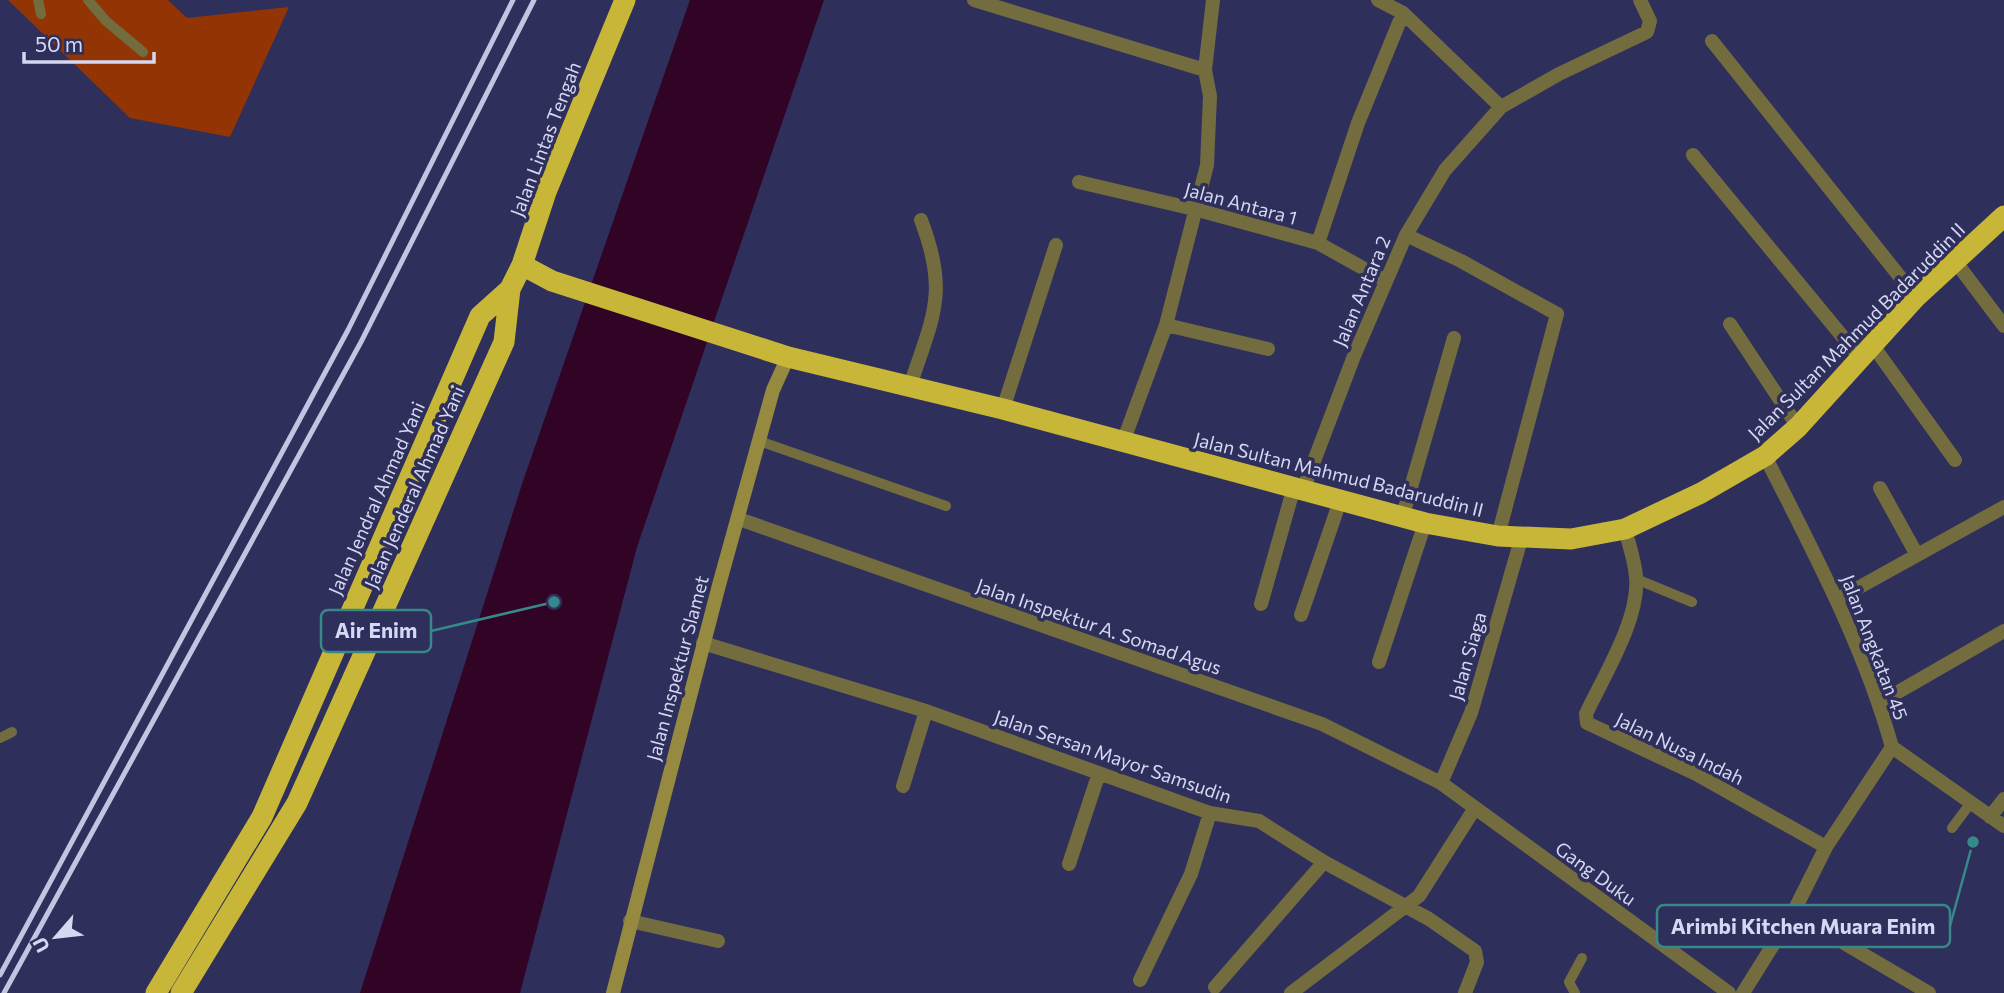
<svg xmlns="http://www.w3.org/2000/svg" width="2004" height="993" font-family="Commissioner,sans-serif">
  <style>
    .green { fill: #923404 }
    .water { fill: #310325 }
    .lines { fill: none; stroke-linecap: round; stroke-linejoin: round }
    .lane { stroke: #736c3f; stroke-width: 10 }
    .street { stroke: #736c3f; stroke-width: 14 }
    .secondary { stroke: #958a40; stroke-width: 14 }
    .highway { stroke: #c8b638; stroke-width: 21 }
    .rail { stroke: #c2c4e2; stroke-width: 5 }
    .labels { text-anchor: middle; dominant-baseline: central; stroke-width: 7; stroke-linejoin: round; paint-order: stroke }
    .street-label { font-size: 19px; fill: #d5d7f3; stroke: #2f2f5b }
    .leader { fill: none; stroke: #378989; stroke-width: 2.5 }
    .callout-dot { fill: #378989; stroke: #2f2f5b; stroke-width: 2.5 }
    .callout { fill: #2f2f5b; stroke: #378989; stroke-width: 2.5 }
    .callout-label { font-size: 21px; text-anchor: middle; font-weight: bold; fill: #d5d7f3 }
  </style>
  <rect width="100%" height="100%" fill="#2f2f5b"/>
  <path class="green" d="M8,0H168L187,18L289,7L230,137L130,118Z"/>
  <path class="water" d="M690,0H824L637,547L520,993H360L522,484Z"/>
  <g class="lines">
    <path class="lane" d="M38,0L41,14
      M88,0L106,21L143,52
      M759,441L946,506
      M1636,579L1692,602
      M0,738L12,732
      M1952,828L1970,804
      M1575,993L1569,982L1582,958"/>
    <path class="street" d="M974,0L1205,70
      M1378,0L1403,13L1501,107L1559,74L1647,32L1650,21L1640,0
      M1712,41L1916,297
      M1693,155L1861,359
      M1079,182L1198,210L1318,243L1386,281
      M1406,235L1445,170L1501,107
      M1318,243L1358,123L1403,13
      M1955,261L2004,326
      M1730,324L1798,427
      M1166,325L1268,349
      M1874,347L1955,460
      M910,386C933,316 949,293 921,220
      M1003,409L1056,245
      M1123,442L1166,325L1207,165L1210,96L1205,70L1213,0
      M1880,488L1917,555
      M1303,490L1354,356L1406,235L1461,261L1557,314L1498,536
      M1403,515L1454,338
      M739,519L1322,724L1441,783L1729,993
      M1625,529C1629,545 1635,561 1636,577C1640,619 1603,677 1586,714L1587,723L1696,774L1826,847
      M1838,599L2004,507
      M1261,604L1294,487
      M1301,615L1340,501
      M703,643L926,711L1210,813L1259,821L1324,862L1429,919L1475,951L1477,962L1465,993
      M1379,662L1425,523
      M1879,703L2004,631
      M1892,747L2004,826
      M1441,783L1471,713L1522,536
      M903,786L926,711
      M1990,817L2004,799
      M1069,864L1099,773
      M1793,913L1929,993
      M630,921L718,941
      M1140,980L1191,874L1210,813
      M1215,987L1324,862
      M1291,993L1419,896L1475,808
      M1743,993L1793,913L1826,847L1892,747C1863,644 1813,551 1765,456"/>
    <path class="secondary" d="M613,993L719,585L773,390L788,357"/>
    <path class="highway" d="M625,0L546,192L522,265L552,281L788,357L1003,409L1425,523L1498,536L1571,539L1625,529L1701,493L1765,456L1798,427L1916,297L2004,216
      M156,993L262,817L480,316L510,289L522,265
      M181,993L297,803L504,342L510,289"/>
    <path class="rail" d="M0,975L348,330L513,0
      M4,993L361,342L534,0"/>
  </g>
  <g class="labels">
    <g class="street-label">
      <text transform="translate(545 139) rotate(-69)">Jalan Lintas Tengah</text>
      <text transform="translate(1241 203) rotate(15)">Jalan Antara 1</text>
      <text transform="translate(1361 291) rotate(-67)">Jalan Antara 2</text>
      <text transform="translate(1856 331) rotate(-45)">Jalan Sultan Mahmud Badaruddin II</text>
      <text transform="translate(1339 474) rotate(14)">Jalan Sultan Mahmud Badaruddin II</text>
      <text transform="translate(414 487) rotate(-66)">Jalan Jenderal Ahmad Yani</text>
      <text transform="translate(376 498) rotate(-66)">Jalan Jendral Ahmad Yani</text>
      <text transform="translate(1099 626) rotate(19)">Jalan Inspektur A. Somad Agus</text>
      <text transform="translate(1875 647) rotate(69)">Jalan Angkatan 45</text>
      <text transform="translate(1467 656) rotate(-74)">Jalan Siaga</text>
      <text transform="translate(677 668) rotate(-75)">Jalan Inspektur Slamet</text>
      <text transform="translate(1680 748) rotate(26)">Jalan Nusa Indah</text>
      <text transform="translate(1113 756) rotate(19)">Jalan Sersan Mayor Samsudin</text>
      <text transform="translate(1596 873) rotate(36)">Gang Duku</text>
    </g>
  </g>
  <path class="leader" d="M554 602L431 631M1973 842L1950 926"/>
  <g class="callout-dot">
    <circle cx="554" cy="602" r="7"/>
    <circle cx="1973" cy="842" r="7"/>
  </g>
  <g class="callout">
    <rect x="321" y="610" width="110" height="42" rx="7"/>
    <rect x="1657" y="905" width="293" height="42" rx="7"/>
  </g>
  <g class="callout-label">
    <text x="376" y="638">Air Enim</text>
    <text x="1803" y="934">Arimbi Kitchen Muara Enim</text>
  </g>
  <g transform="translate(56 937) rotate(242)" stroke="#2f2f5b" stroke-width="5" paint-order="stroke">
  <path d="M0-5L12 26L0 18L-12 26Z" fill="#d5d7f3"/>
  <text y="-10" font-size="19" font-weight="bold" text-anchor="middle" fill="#d5d7f3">U</text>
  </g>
  <path d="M24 52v10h130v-10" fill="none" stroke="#d5d7f3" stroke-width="3.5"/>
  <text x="35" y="52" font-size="21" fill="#d5d7f3" stroke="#2f2f5b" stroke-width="5" paint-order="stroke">50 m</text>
</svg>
